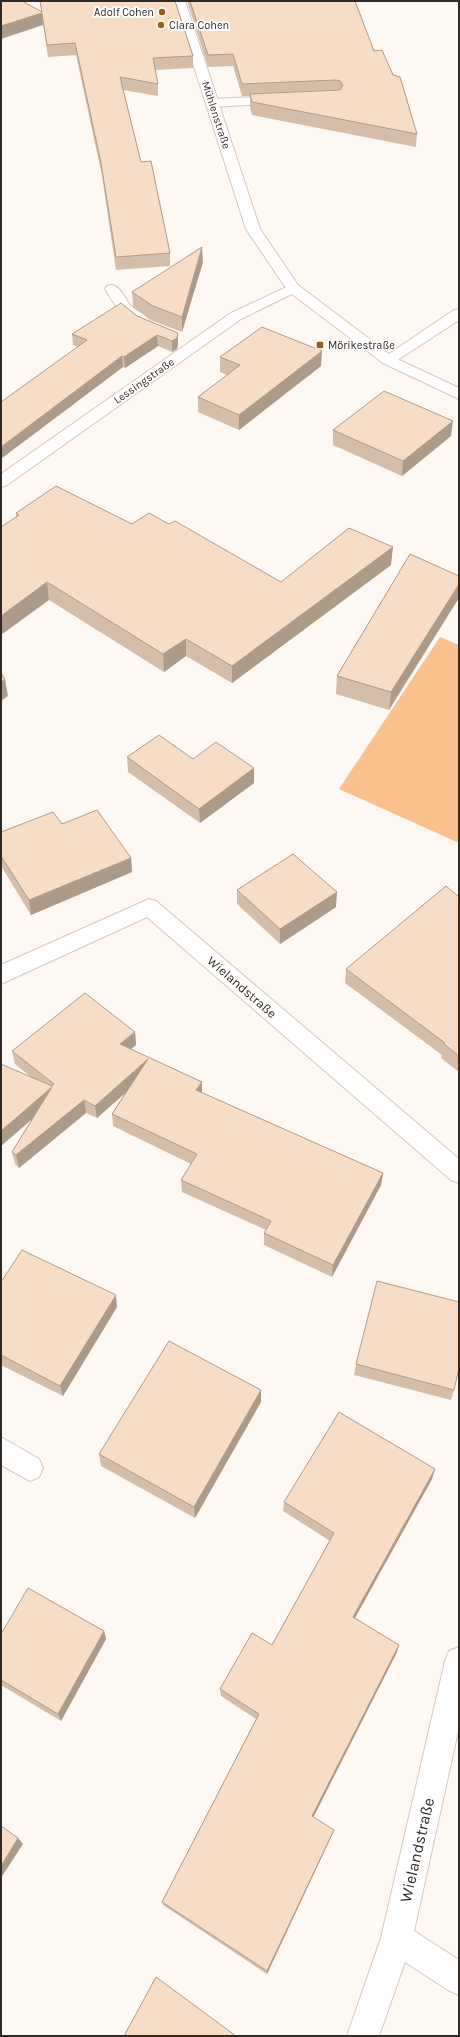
<svg xmlns="http://www.w3.org/2000/svg" width="460" height="2037" font-family="Karla,sans-serif">
  <style>
    .green { fill: #fac18d }
    .lines { fill: none; stroke-linecap: round; stroke-linejoin: round }
    .minor-casing { stroke: #d6c7bb; stroke-width: 2 }
    .major-casing { stroke: #d6c7bb; stroke-width: 2 }
    .minor { fill: #fff; fill-rule: evenodd }
    .major { fill: #fff; fill-rule: evenodd }
    .wall { fill: #d4bea9 }
    .shaded-wall { fill: #ad9b8a }
    .building { fill: #f7ddc5; stroke: #ad9b8a }
    .poi-dot { fill: #985d1c; stroke: #fff; stroke-width: 1.5 }
    .labels { text-anchor: middle; dominant-baseline: central; stroke-width: 4; stroke-linejoin: round; paint-order: stroke }
    .far-poi-label { font-size: 11px; fill: #2f2a25; stroke: #fff; text-anchor: start }
    .far-street-label { font-size: 11px; fill: #2f2a25; stroke: #fff }
    .street-label { font-size: 13px; fill: #2f2a25; stroke: #fff }
    .near-street-label { font-size: 16px; fill: #2f2a25; stroke: #fff }
  </style>
  <rect width="100%" height="100%" fill="#fef8f3"/>
  <path class="green" d="M440,637L459,645V843L339,789Z"/>
  <g class="lines">
    <defs>
      <path id="minor" d="M279,96L285,100L283,103L213,107L207,103L213,99Z
        M293,284L298,285L300,288L298,291L241,319L7,485L1,487V474L231,313Z
        M112,285C121,287 125,299 131,306C137,312 147,315 151,322L149,325C129,330 114,303 105,289L107,286Z
        M459,309V320L393,363H383L380,360L454,310Z
        M149,899L156,901L459,1159V1183L451,1180L147,917L1,984V965Z
        M1,1437L39,1459L43,1468L39,1477L30,1481L1,1465Z
        M459,1647V1727L414,1931L459,1960V1995L448,1990L405,1962L379,2036H347L381,1938L445,1661L449,1651Z"/>
      <path id="major" d="M173,1H185L260,229L298,285L393,357L459,388V399L383,363L288,291L246,229Z"/>
    </defs>
    <use href="#minor" class="minor-casing"/>
    <use href="#major" class="major-casing"/>
    <use href="#minor" class="minor"/>
    <use href="#major" class="major"/>
  </g>
  <path class="wall" d="M40,1H175L193,56V68L155,70L158,84V96L123,90L141,162L170,253V266L116,270L102,176L76,55L48,57Z
    M187,1H355L374,51L417,134L416,147L252,115L250,107V96H242L233,66L208,67Z
    M203,262L182,332L153,321L133,307L132,292Z
    M137,316L178,333V344L177,349L172,352L158,346L125,368L123,367L2,458L1,457V402L78,347L73,345L72,334Z
    M220,357L321,366L239,430L198,412V397L227,375L220,372Z
    M333,430L451,436L402,476L333,445Z
    M16,513L132,524H169L281,582L391,565L232,683L186,656L164,672L49,600L16,517Z
    M410,554L389,710L336,694L337,676Z
    M127,757L193,759L254,783L200,823L128,772Z
    M62,824L131,858L132,872L31,915L1,866V832Z
    M237,890L336,907L280,944L237,904Z
    M459,895V1072L441,1058L442,1055L345,983L346,969Z
    M135,1032L136,1045L131,1049L202,1093L383,1173L381,1185L332,1277L264,1245V1233L266,1230L182,1192L181,1180L191,1164L113,1126L112,1114L125,1093L97,1118L86,1113L19,1168L15,1164L12,1152L32,1119L1,1146L31,1077L15,1064L12,1051Z
    M1,1282L117,1307L63,1396L1,1365Z
    M356,1364L454,1390L451,1400L354,1375Z
    M261,1390V1402L195,1518L101,1466L99,1454Z
    M435,1469L432,1479L355,1618L397,1652L313,1817L332,1835L267,1974L163,1905L162,1902L256,1719L221,1696L220,1689L272,1645L330,1541L283,1511L284,1502Z
    M104,1631L106,1639L61,1721L1,1685V1634Z"/>
  <path class="shaded-wall" d="M42,13L43,25L1,39V26Z
    M202,247L203,262L182,332V317Z
    M178,333V344L177,349L172,352V341Z
    M157,335L158,346L125,368L124,357Z
    M322,351L321,366L239,430V415Z
    M122,356L123,367L2,458L1,447Z
    M453,421L451,436L402,476L403,461Z
    M393,547L391,565L232,683V666Z
    M47,582L49,600L1,635V616Z
    M459,584V598L389,710L391,692Z
    M186,639V656L164,672L163,654Z
    M5,679L8,696L1,701V682Z
    M254,768V783L200,823L199,809Z
    M131,858L132,872L31,915L29,900Z
    M337,892L336,907L280,944V929Z
    M135,1032L136,1045L121,1057L120,1044Z
    M148,1059L149,1072L97,1118L95,1106Z
    M202,1082V1095L196,1090Z
    M52,1087L54,1100L1,1146V1131Z
    M84,1100L86,1113L19,1168L16,1155Z
    M383,1173L381,1185L332,1277L333,1265Z
    M116,1295L117,1307L63,1396L60,1386Z
    M261,1390V1402L195,1518L194,1507Z
    M435,1469L432,1479L351,1625L353,1617Z
    M104,1631L106,1639L61,1721L58,1714Z
    M399,1645L397,1652L311,1822L312,1816Z
    M334,1830L332,1835L267,1974V1971Z
    M18,1838L23,1844L1,1878V1866Z"/>
  <path class="building" d="M1,1H22L42,12L40,1H175L193,56L153,58L158,84L120,77L141,162L151,161L170,253L116,257L101,163L75,43L47,45L42,13L1,26Z
    M190,1H355L374,51L382,50L393,75L400,77L417,134L252,102L250,94L340,90L343,85L340,81L336,80L242,84L233,54L208,55Z
    M202,247L182,317L153,306L132,292Z
    M121,303L137,316L178,333L177,338L172,341L157,335L124,357L122,356L1,447V402L87,340L72,334Z
    M262,327L322,351L239,415L198,397L240,365L220,357Z
    M384,391L453,421L403,461L333,430Z
    M56,486L132,524L149,513L169,524L175,521L281,582L349,528L393,547L232,666L186,639L163,654L47,582L1,616V527L19,515L16,513Z
    M410,554L459,576V584L391,692L337,676Z
    M1,673L5,679L1,682Z
    M159,735L193,759L216,742L254,768L199,809L127,757Z
    M97,810L131,858L29,900L1,856V832L53,812L62,824Z
    M293,854L337,892L280,929L237,890Z
    M446,886L458,896L459,895V1056L444,1044L445,1043L346,969Z
    M85,993L135,1032L120,1044L202,1082L196,1090L383,1173L333,1265L264,1233L271,1221L181,1180L197,1154L112,1114L148,1059L95,1106L84,1100L16,1155L12,1152L52,1087L1,1131V1064L52,1086L54,1084L12,1051Z
    M22,1250L116,1295L60,1386L1,1355V1282Z
    M377,1281L459,1302V1368L454,1390L356,1364Z
    M169,1341L261,1390L194,1507L99,1454Z
    M339,1412L435,1469L353,1617L399,1645L312,1816L334,1830L267,1971L162,1902L259,1714L220,1689L252,1633L272,1645L334,1533L284,1502Z
    M28,1588L104,1631L58,1714L1,1680V1634Z
    M1,1826L18,1838L1,1866Z
    M156,1977L236,2036H124Z"/>
  <g class="poi-dot">
    <circle cx="162" cy="12" r="4"/>
    <circle cx="161" cy="25" r="4"/>
    <rect x="316" y="341" width="8" height="8" rx="2"/>
  </g>
  <g class="labels">
    <g class="far-poi-label">
      <text x="154" y="12" text-anchor="end">Adolf Cohen</text>
      <text x="169" y="25">Clara Cohen</text>
      <text x="328" y="345">Mörikestraße</text>
    </g>
    <g class="far-street-label">
      <text transform="translate(216 115) rotate(72)">Mühlenstraße</text>
      <text transform="translate(144 381) rotate(-35)">Lessingstraße</text>
    </g>
    <g class="street-label">
      <text transform="translate(242 987) rotate(41)">Wielandstraße</text>
    </g>
    <g class="near-street-label">
      <text transform="translate(417 1850) rotate(-77)">Wielandstraße</text>
    </g>
  </g>
  <rect width="460" height="2037" fill="none" stroke="#2f2a25" stroke-width="4"/>
</svg>
